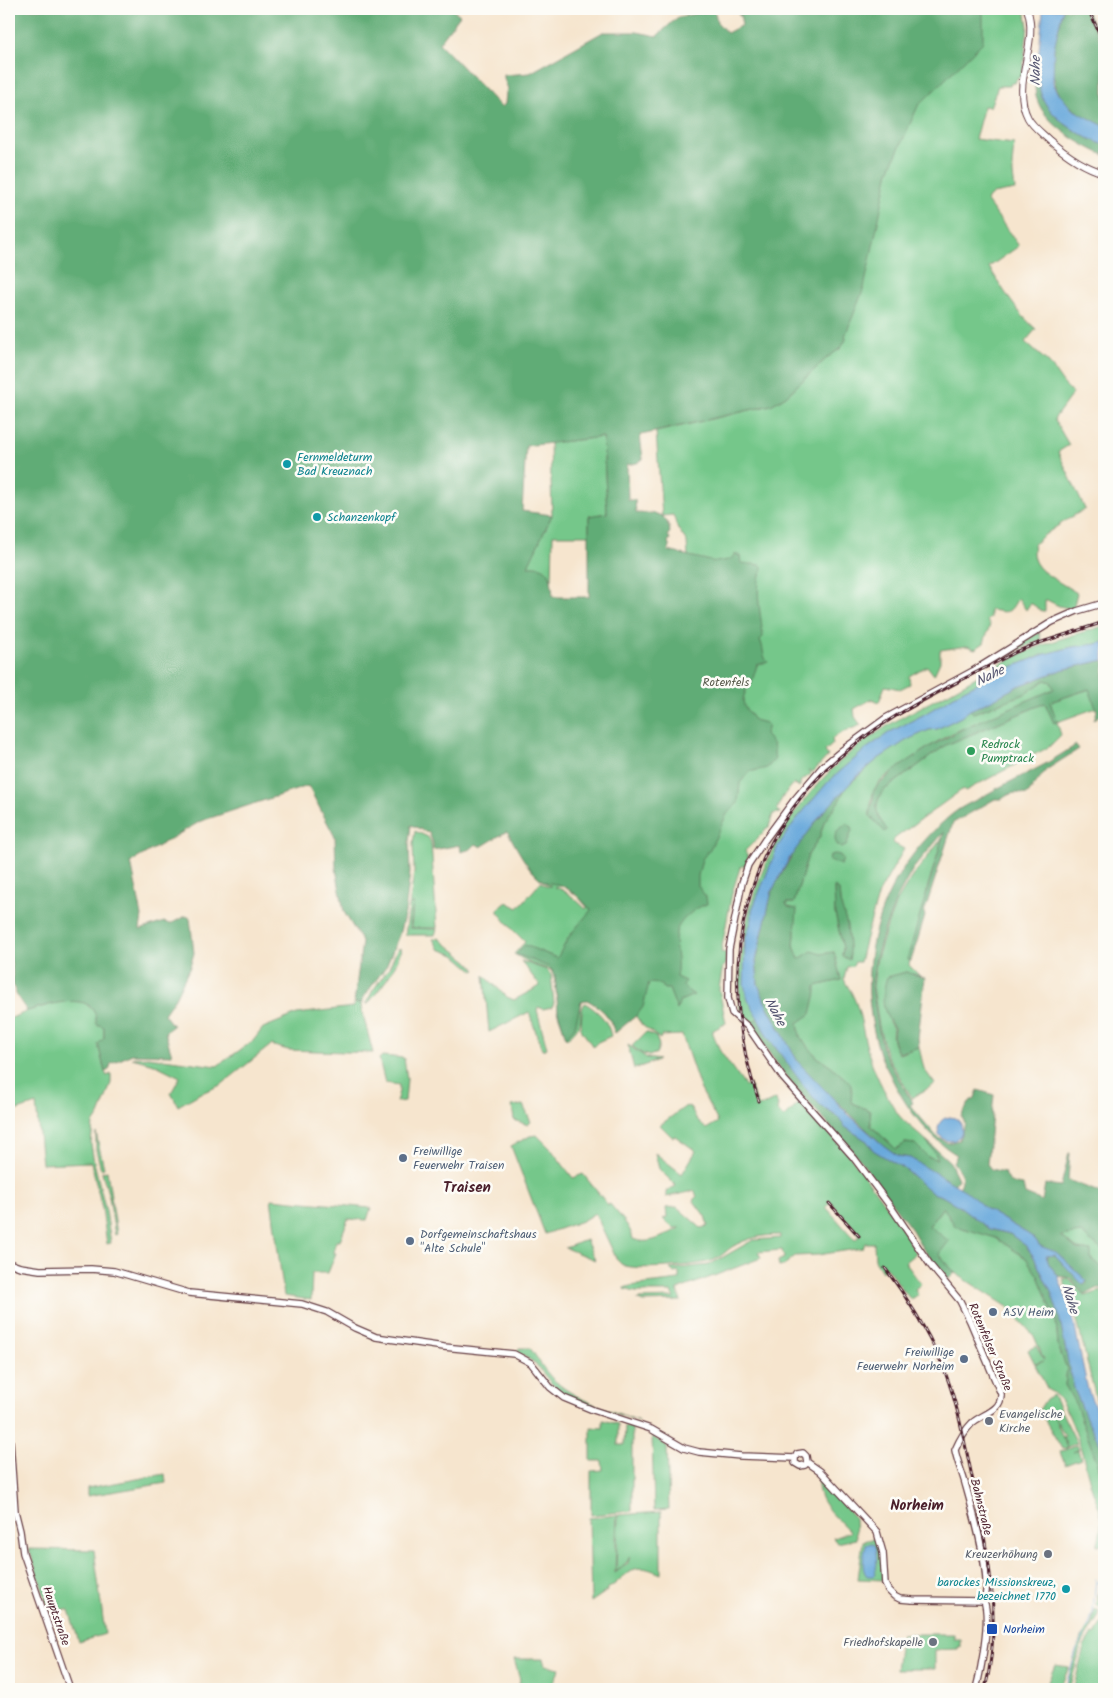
<svg xmlns="http://www.w3.org/2000/svg" width="1113" height="1698" font-family="Kalam,sans-serif">
  <style>
    .green { fill: #75c78a; stroke: #60735a; fill-rule: evenodd }
    .forest { fill: #60ac76; stroke: #556650; fill-rule: evenodd }
    .water { fill: #68a8db; stroke: #596483 }
    .lines { fill: none; stroke-linecap: round; stroke-linejoin: round }
    .stream { stroke: #68a8db; stroke-width: 1 }
    .secondary-casing { stroke: #643d43; stroke-width: 8 }
    .primary-casing { stroke: #643d43; stroke-width: 8 }
    .secondary { stroke: #fff; stroke-width: 5.5 }
    .primary { stroke: #fff; stroke-width: 6 }
    .rail-casing { stroke: #4a1f2b; stroke-width: 3 }
    .rail { stroke: #fdfcf7; stroke-width: 1; stroke-dasharray: 4; stroke-linecap: butt }
    .culture-dot { fill: #0f9aa8; stroke: #fdfcf7; stroke-width: 2 }
    .leisure-dot { fill: #2e9e5b; stroke: #fdfcf7; stroke-width: 2 }
    .service-dot { fill: #5c6f8a; stroke: #fdfcf7; stroke-width: 2 }
    .worship-dot { fill: #6b7280; stroke: #fdfcf7; stroke-width: 2 }
    .transit-dot { fill: #1a4fb4; stroke: #fdfcf7; stroke-width: 2 }
    .labels { text-anchor: middle; dominant-baseline: central; stroke-width: 5; stroke-linejoin: round; paint-order: stroke }
    .culture-label { font-size: 12px; fill: #0d838f; stroke: #fdfcf7; text-anchor: start }
    .park-label { font-size: 12px; fill: #595a4c; stroke: #fdfcf7 }
    .leisure-label { font-size: 12px; fill: #27864d; stroke: #fdfcf7; text-anchor: start }
    .service-label { font-size: 12px; fill: #4e5e75; stroke: #fdfcf7; text-anchor: start }
    .street-label { font-size: 12px; fill: #4a1f2b; stroke: #fdfcf7 }
    .worship-label { font-size: 12px; fill: #5b616d; stroke: #fdfcf7; text-anchor: end }
    .transit-label { font-size: 12px; fill: #164399; stroke: #fdfcf7; text-anchor: start }
    .water-label { font-size: 14px; font-style: italic; fill: #565671; stroke: #fdfcf7 }
    .quarter-label { font-size: 15px; font-weight: bold; fill: #4a1f2b; stroke: #fdfcf7 }
  </style>
  <rect width="100%" height="100%" fill="#fdfcf7"/>
  <filter id="ink" filterUnits="userSpaceOnUse"><feTurbulence type="fractalNoise" baseFrequency=".02" numOctaves="2"/><feDisplacementMap in="SourceGraphic" scale="10" xChannelSelector="R" yChannelSelector="G"/><feConvolveMatrix kernelMatrix="1 2 1 2 8 2 1 2 1" color-interpolation-filters="sRGB"/></filter>
  <filter id="wash" filterUnits="userSpaceOnUse"><feTurbulence type="fractalNoise" baseFrequency=".0096" numOctaves="4" result="noise"/><feDisplacementMap in="SourceGraphic" scale="20" xChannelSelector="R" yChannelSelector="G"/><feGaussianBlur stdDeviation="1.12" result="paint"/><feColorMatrix in="noise" values="0 0 0 0 0 0 0 0 0 0 0 0 0 0 0 0 0 1.4 0 .05"/><feComposite in="paint" operator="in"/></filter>
  <g filter="url(#wash)">
    <rect width="100%" height="100%" fill="#f6e5ce"/>
    <path class="green" d="M734,9H1025L1028,26L1022,78H1017L1015,83H1011L1010,86H998L990,107L984,106L975,139L1014,144L1012,166L1015,190L993,194L986,200L1019,246L989,267C1003,289 1016,312 1036,329L1025,342L1049,363L1063,383L1073,393L1054,419L1069,445L1058,452L1085,509C1076,514 1037,538 1034,545C1032,553 1033,560 1038,566C1043,574 1068,587 1077,593L1073,609L1059,606L1047,600H1045V611H1042L1032,604H1030L1026,610L1018,598C1009,614 1009,613 991,610L990,611V618L987,621L990,625L984,643L975,649L967,646L940,650V662L934,675L927,666L909,676L910,684L900,689L885,686L879,702L872,699L854,709L855,717L861,725L841,733L832,739L833,744L825,751L828,756L813,772L808,770L811,774L800,782V786L798,787L794,783L782,798L777,809L780,813L773,814L769,827L765,829V831L745,851L749,858L744,868L743,865L740,868L732,893L721,952L726,953L725,966H723L719,989L726,1023L712,1031L720,1051L745,1086L749,1084L759,1107L776,1099L778,1106L777,1110L784,1118L801,1101L853,1160L910,1239L908,1240L916,1253L905,1262L921,1284L915,1289L918,1295L910,1299L886,1267L882,1271L875,1260L874,1243H865L863,1248L818,1255L795,1256L783,1266L779,1267L778,1261L784,1258L782,1250L758,1252L761,1258L677,1290L681,1301L643,1302L638,1300V1299L674,1298L671,1292H635L624,1289V1288L630,1286L679,1280V1272L674,1273L670,1269L709,1265L753,1240L780,1238V1235C762,1235 747,1238 732,1247C727,1250 721,1257 714,1260C701,1266 633,1271 623,1265C620,1264 619,1261 617,1260L595,1213L582,1221L545,1234L511,1146L530,1136L537,1135L551,1149L573,1178L583,1174L608,1205L610,1204C617,1213 631,1226 633,1239C650,1246 665,1235 680,1228H673L663,1219L667,1217L666,1208L677,1207L701,1228L708,1226L705,1216L693,1200L697,1196L694,1191L666,1197V1191L676,1186L659,1169L655,1153L682,1174L696,1151L675,1136L672,1137L660,1125L686,1106L687,1107L689,1106L696,1118L706,1129L718,1122L700,1088L682,1035L661,1036L660,1039L642,1025L635,1015L615,1033L610,1020L604,1011L584,997C579,1005 582,1013 580,1022C578,1029 571,1035 567,1039L557,1011L561,1009C554,997 558,983 551,970L532,964L514,954L525,942L513,930L498,912V909L507,902L518,908L541,882L547,886H551C534,881 511,836 501,820L688,557L687,542L678,529L673,515L662,516L656,432L771,405L786,396L828,357L841,348L846,339L781,68ZM565,886L573,891L587,907L586,909C577,901 566,889 554,887ZM830,1202L860,1235L855,1240L826,1207Z
      M603,437L607,513L589,516V535H553L552,580L550,576L527,566L552,515L550,443Z
      M1104,626V642L1097,644L1072,647L1042,655L1002,671L964,690L923,715L890,732L866,749L828,782L795,821L778,846L752,910V919L745,940L748,999L758,1017L750,1026C747,1023 742,1019 741,1014C737,997 740,961 743,942C754,859 806,780 875,734C898,718 923,706 948,693C971,680 994,666 1018,655C1046,643 1075,634 1104,626Z
      M1039,632L1041,640L992,662Z
      M1045,680L1051,682L1054,689C1025,702 996,715 966,727C943,736 923,751 903,765C893,771 879,780 874,790C872,794 870,811 870,816L887,830C876,815 872,808 883,791L946,745L1045,703L1054,723L1057,722L1050,702L1090,689L1096,708L1057,722L1061,735L1049,747L965,791L963,789L894,839L893,843L904,849L879,893L865,941L860,962H855L853,966L847,967L844,979C846,985 851,990 853,996C860,1010 862,1028 866,1044C872,1069 884,1092 898,1114C908,1128 936,1142 937,1160L928,1157L915,1144L905,1143L896,1149L871,1126L870,1111L851,1102L852,1089L830,1065L817,1057L800,1037L798,1023L815,986L841,980L834,952L799,959L794,946L795,934L786,903H794L808,855L820,836L824,822L839,801L846,787L878,759L907,740L929,730L937,729L961,717L970,710L973,713L1025,694ZM847,824L852,830L848,836L836,832ZM834,888L839,890L840,902L850,955L842,956L843,948L835,913Z
      M415,831L428,837L431,842L437,928H411L413,903L410,928L435,929H437L435,935H405L414,872L413,843Z
      M943,837L927,889L929,890L907,960L910,961L909,965L920,976L906,972L889,977L884,994L889,1022L893,1028C891,1038 893,1045 899,1054L919,1047L924,1069L935,1084L912,1098L886,1054L879,1026L873,987L876,962L888,923L897,901L911,878Z
      M439,938L469,962L476,970L474,971L455,955L439,949L433,939Z
      M398,948L401,949C396,971 381,987 367,1005L366,1004L373,990L389,968Z
      M521,961L547,970L551,975L554,1003L552,1007L543,1009L538,1007L537,1010L547,1048L542,1050L529,1012L489,1032L484,975L507,997L514,1000L540,986Z
      M63,1001L84,1002L94,1011L104,1027V1038L98,1044L105,1072L107,1076L111,1074V1083L107,1095L99,1115L93,1124L91,1144L94,1162L106,1211L111,1243L107,1244L102,1208L91,1162L42,1164L36,1104L9,1113V1019L28,1011Z
      M354,1003H362L361,1007L373,1053L288,1050L271,1045L221,1085L199,1094L178,1106L171,1093L180,1077L154,1064L132,1058L148,1057L217,1066L253,1041L263,1028L297,1014L353,1007Z
      M585,1003C598,1011 608,1020 611,1036L598,1042L593,1047L580,1028C583,1020 580,1009 585,1003Z
      M646,1032L656,1037L659,1045L657,1053L649,1056L641,1053L632,1046Z
      M628,1045L647,1058L659,1060L634,1069Z
      M382,1056L404,1058L407,1079L405,1101L396,1102L399,1091V1085L385,1083L379,1059Z
      M523,1105L531,1122L528,1125L514,1120L512,1106Z
      M96,1133L104,1168L101,1169L96,1150Z
      M107,1171L117,1234L115,1235L109,1197L102,1172Z
      M271,1199L371,1208L367,1220L348,1219L340,1241H336L333,1253H336L328,1273H312L311,1300L284,1296Z
      M944,1206L949,1218L977,1232L996,1238L1026,1258L1038,1276L1056,1320L1058,1346L1067,1369L1065,1385L1076,1405L1101,1473L1102,1490L1104,1492L1103,1545L1097,1546C1100,1536 1102,1526 1101,1515C1099,1505 1094,1496 1091,1486C1085,1464 1070,1397 1048,1390L1035,1365L1043,1361L1035,1364L1028,1350L1036,1346L1044,1360L1034,1336L1008,1307L955,1273L939,1254L929,1226Z
      M1072,1233H1081L1104,1252V1269L1091,1259L1090,1251L1077,1249L1060,1236Z
      M586,1240L595,1260L565,1248Z
      M1063,1279H1069L1085,1296L1101,1291L1104,1296V1419L1096,1399L1074,1308Z
      M519,1348H530C537,1357 543,1369 551,1377C573,1400 610,1410 639,1421L581,1403L564,1395L550,1382L535,1363L517,1352Z
      M1053,1395L1077,1443L1067,1447L1063,1437L1065,1436L1054,1416L1067,1448L1062,1449L1039,1410L1046,1399Z
      M603,1420L618,1424V1445H624L625,1426L632,1428V1511L591,1515V1471L603,1470L602,1461H591V1427L603,1428Z
      M652,1436L667,1446L669,1509L654,1510Z
      M1077,1445L1079,1449L1073,1452L1078,1450L1081,1459L1065,1465L1060,1452Z
      M165,1474L166,1483L87,1496V1488Z
      M818,1479L855,1518L856,1539L837,1543L833,1538L850,1532C835,1515 816,1504 818,1479Z
      M661,1512V1574C656,1572 647,1568 641,1568C628,1568 618,1584 607,1589V1591L591,1602L589,1518L617,1515L615,1573L628,1563L630,1556L627,1562L616,1572L618,1515Z
      M877,1538L882,1557L883,1580L858,1579L863,1541Z
      M29,1549L94,1550L105,1634L79,1642L69,1610L49,1609Z
      M1104,1585V1608L1097,1606L1098,1595Z
      M1095,1610L1099,1611L1097,1619L1082,1643L1071,1683L1067,1689H1065L1068,1681L1081,1638L1091,1625Z
      M1104,1618V1689H1070L1074,1686L1084,1647L1092,1634L1095,1635Z
      M901,1634H954V1639H960V1647H958V1649L935,1650V1669H896Z
      M514,1659H543L545,1665L560,1668L551,1689H518L520,1680Z
      M1055,1665L1069,1667L1060,1689H1045Z"/>
    <path class="forest" d="M9,9H452L460,15L439,43L501,107L505,104L506,92L508,89L504,79V75L530,73L603,32H637L657,36L678,17L710,11L715,12L717,22L727,33L742,25L739,9H987L983,11V42L918,106L889,171L864,288L845,336L846,339L841,348L828,357L786,396L771,405L646,434L640,435L643,459L637,463L627,465L628,500H635L636,513C655,514 666,510 670,532L668,535L670,539L668,542L670,547L668,551L715,562L729,560L736,554L740,556L741,563L761,565L763,569C753,583 762,620 763,637L760,640C764,647 762,657 768,662L757,665L751,685L746,690L743,699L744,706L754,720L766,723L768,726L765,734C767,739 773,742 774,748C775,752 773,754 775,759L767,768L749,772L740,783L738,803L727,814L710,849L702,859L698,876V886L706,897L707,904C696,907 678,921 676,933C673,944 680,962 676,977L685,981L683,985L686,989L694,995L680,1001L677,1010L669,989H664L660,984L649,983L643,1007L637,1015L615,1033C609,1015 603,1009 587,1000L581,1001L575,1027L566,1038L558,1012L555,974L549,967L516,954L525,945L557,958L570,935L591,910C583,901 572,890 560,885C554,883 548,884 542,880C527,870 516,846 507,831L481,847L476,844L471,849L461,852L460,845L433,850V843L429,833L411,825L409,842L410,873L405,913L399,935L387,965L364,997L362,1003H354L362,942L344,912L336,869L335,837L308,786L201,821L131,862L142,916L140,930L164,922L170,924L186,916L190,918L194,953L190,967L175,998L164,1014L173,1026L165,1032L172,1055L132,1054L111,1064L109,1070L105,1072L98,1044L104,1038V1027L96,1024C96,1020 96,1015 94,1012C85,991 43,1007 27,1011C21,1002 14,994 13,983C12,972 13,966 9,955ZM603,437L607,513L589,516V597H553C551,577 552,564 528,566L552,515L522,511L526,446Z
      M1063,9H1086L1104,48V126C1064,107 1048,95 1054,47C1056,34 1061,21 1063,9Z
      M1038,65C1039,75 1038,86 1042,96C1051,120 1082,136 1104,145V155C1083,146 1043,123 1037,99C1033,88 1036,76 1038,65Z
      M1104,660V711L1094,720L1097,711L1089,689L1050,702L1057,722L1054,723L1045,703L946,745L883,791C872,808 877,815 887,830L885,832L870,816V808L873,802V792L877,786L895,770L929,747L966,727L1054,689L1051,682L1045,680L1025,694L973,713L970,710L992,700L1016,687L1061,670Z
      M1076,745L1079,749L1046,770L1027,795C1016,792 1011,792 1002,799H995L953,823L924,913L925,916L911,961L907,960L944,832L913,869L897,898L885,928L875,962L872,986L878,1025L884,1053L913,1103L910,1105L937,1137L948,1143L959,1140L965,1123L961,1116L971,1100H974L978,1090L994,1095L987,1164L991,1169L1004,1172C1007,1182 1012,1184 1023,1185L1025,1194L1042,1201L1045,1184L1061,1186L1069,1153H1070L1068,1180L1104,1194V1252L1081,1233L1061,1236L1077,1249L1091,1251V1259L1104,1269V1292L1103,1289H1096L1085,1295L1070,1278L1058,1276L1049,1264L1046,1256L1055,1255L1083,1285L1086,1284L1087,1281L1056,1253L1040,1246L1035,1239L1028,1234L986,1209L959,1188C966,1177 959,1171 953,1162L957,1155C930,1139 907,1109 893,1081C889,1072 883,1063 880,1054C851,964 878,876 951,815C959,808 970,803 980,798C1002,785 1025,775 1047,763C1057,757 1067,751 1076,745Z
      M846,787L839,801L824,822L820,836L808,855L794,903H786L788,907L797,909L794,946L799,959L812,951L821,954L834,952L841,980L816,986V993L811,1014L798,1023L800,1037L817,1057L830,1065L850,1083L852,1089L851,1102L870,1111L871,1126L896,1149L905,1143L915,1144L928,1157L937,1159V1156L926,1140L950,1162L958,1179L954,1185L910,1158L898,1156L883,1145L815,1081L798,1062L785,1039L765,1002L758,984L756,961L772,891L798,845L830,804Z
      M847,823L851,826L852,830L846,846L841,848C835,844 834,839 836,832Z
      M835,854L840,855L843,859L841,865L829,861L830,855Z
      M834,887L839,890L840,902L847,925L850,955L849,960L842,956L843,948L835,913Z
      M906,972L925,978L918,1038L919,1047L899,1053C893,1045 892,1038 894,1028C881,1010 881,997 887,977Z
      M758,1017L767,1036L778,1051L822,1107L838,1117L845,1127L867,1141L873,1150L906,1170L932,1193L942,1196L962,1208L989,1229L1010,1234L1026,1246L1034,1257L1052,1294L1059,1316L1070,1372L1075,1391L1087,1420L1104,1451V1492L1102,1490L1101,1473L1076,1405L1065,1385L1067,1369L1058,1346L1056,1320L1038,1276L1026,1258L996,1238L955,1226L943,1207L929,1226L949,1241L939,1254L955,1273L948,1279L923,1249L912,1230L855,1154L789,1081L750,1026Z
      M9,1344L12,1408L9,1409Z"/>
    <path class="water" d="M1043,9H1063L1054,48L1053,82L1057,91L1072,109L1104,126V145C1083,137 1051,119 1042,97C1033,74 1042,33 1043,9Z
      M1104,642V660L1061,670L1016,687L992,700L970,710L961,717L937,729L929,730L907,740L878,759L855,778L820,816L789,859L772,891L756,961L758,984L765,1002L798,1062L848,1114L883,1145L898,1156L910,1158L966,1191L986,1209L1028,1234L1035,1239L1040,1246L1056,1252L1087,1281L1083,1285L1055,1255L1046,1256L1049,1264L1058,1276L1072,1313L1088,1390L1104,1428V1451L1087,1420L1075,1391L1070,1372L1059,1316L1052,1294L1034,1257L1026,1246L1010,1234L989,1229L962,1208L942,1196L932,1193L906,1170L873,1150L867,1141L845,1127L838,1117L822,1107L807,1090L767,1036L748,999L744,985L745,940L752,919V910L778,846L795,821L828,782L866,749L890,732L923,715L964,690L1002,671L1042,655L1072,647L1097,644Z
      M938 1129a12 12 0 1 1 24 0a12 12 0 1 1-24 0Z
      M871,1543L875,1546C877,1556 878,1566 874,1576H867C860,1568 864,1555 866,1545Z"/>
    <g class="lines">
      <path class="stream" d="M1101,1555L1104,1549
        M1096,1583L1100,1581L1104,1577
        M1063,1689L1067,1682L1076,1651L1089,1625L1093,1612L1096,1579"/>
    </g>
  </g>
  <g filter="url(#ink)">
    <g class="lines">
      <defs>
        <path id="secondary" d="M9,1263L20,1267L40,1270L91,1269L114,1271L189,1293L302,1304L327,1312L355,1328L376,1337L444,1347L514,1354L531,1363L550,1387L564,1398L593,1410L651,1429L684,1448L699,1452L741,1456L795,1458
          M9,1427L15,1511L20,1531L23,1553L70,1689
          M795,1458L797,1454L803,1453L806,1456L807,1462
          M795,1458V1463L800,1466L805,1465L807,1462
          M807,1462L820,1471L877,1532L883,1553L885,1584L888,1590L894,1596L900,1599L912,1600L984,1601
          M984,1601C993,1579 972,1508 965,1483C962,1472 957,1461 955,1450C959,1441 965,1430 972,1423C982,1414 1002,1411 1001,1394L970,1321L960,1301L931,1266L893,1210L854,1158L783,1078L748,1027L732,1013L728,998L729,949L742,883L748,865L764,841L795,799L823,766L841,751L886,718L973,671L1052,622L1077,611L1104,603
          M976,1689C981,1670 991,1619 984,1601"/>
        <path id="primary" d="M1027,9C1040,43 1010,84 1028,118C1033,127 1042,133 1049,140C1066,155 1083,167 1104,173"/>
      </defs>
      <use href="#secondary" class="secondary-casing"/>
      <use href="#primary" class="primary-casing"/>
      <use href="#secondary" class="secondary"/>
      <use href="#primary" class="primary"/>
      <defs>
        <path id="rail" d="M1088,9L1104,43
          M759,1101C712,970 742,834 853,746C901,707 961,681 1016,652L1036,644L1104,622
          M829,1203L859,1236
          M885,1268C907,1297 926,1328 941,1362C956,1397 963,1435 971,1472C986,1543 1004,1617 985,1689"/>
      </defs>
      <use href="#rail" class="rail-casing"/>
      <use href="#rail" class="rail"/>
    </g>
  </g>
  <g class="culture-dot">
    <circle cx="287" cy="464" r="5"/>
    <circle cx="317" cy="517" r="5"/>
    <circle cx="1066" cy="1589" r="5"/>
  </g>
  <circle class="leisure-dot" cx="971" cy="751" r="5"/>
  <g class="service-dot">
    <circle cx="403" cy="1158" r="5"/>
    <circle cx="410" cy="1241" r="5"/>
    <circle cx="993" cy="1312" r="5"/>
    <circle cx="964" cy="1359" r="5"/>
  </g>
  <g class="worship-dot">
    <circle cx="989" cy="1421" r="5"/>
    <circle cx="1048" cy="1554" r="5"/>
    <circle cx="933" cy="1642" r="5"/>
  </g>
  <rect class="transit-dot" x="986" y="1623" width="12" height="12" rx="2.5"/>
  <g class="labels">
    <g class="culture-label">
      <text x="297" y="457">Fernmeldeturm<tspan x="297" dy="14">Bad Kreuznach</tspan></text>
      <text x="327" y="517">Schanzenkopf</text>
      <text x="1056" y="1582" text-anchor="end">barockes Missionskreuz,<tspan x="1056" dy="14">bezeichnet 1770</tspan></text>
    </g>
    <g class="park-label">
      <text x="726" y="682">Rotenfels</text>
    </g>
    <g class="leisure-label">
      <text x="981" y="744">Redrock<tspan x="981" dy="14">Pumptrack</tspan></text>
    </g>
    <g class="service-label">
      <text x="413" y="1151">Freiwillige<tspan x="413" dy="14">Feuerwehr Traisen</tspan></text>
      <text x="420" y="1234">Dorfgemeinschaftshaus<tspan x="420" dy="14">"Alte Schule"</tspan></text>
      <text x="1003" y="1312">ASV Heim</text>
      <text x="954" y="1352" text-anchor="end">Freiwillige<tspan x="954" dy="14">Feuerwehr Norheim</tspan></text>
    </g>
    <g class="street-label">
      <text transform="translate(990 1347) rotate(67)">Rotenfelser Straße</text>
      <text transform="translate(981 1507) rotate(76)">Bahnstraße</text>
      <text transform="translate(56 1616) rotate(71)">Hauptstraße</text>
    </g>
    <g class="worship-label">
      <text x="999" y="1414" text-anchor="start">Evangelische<tspan x="999" dy="14">Kirche</tspan></text>
      <text x="1038" y="1554">Kreuzerhöhung</text>
      <text x="923" y="1642">Friedhofskapelle</text>
    </g>
    <g class="transit-label">
      <text x="1003" y="1629">Norheim</text>
    </g>
    <g class="water-label">
      <text transform="translate(1036 71) rotate(-90)">Nahe</text>
      <text transform="translate(990 676) rotate(-26)">Nahe</text>
      <text transform="translate(775 1012) rotate(62)">Nahe</text>
      <text transform="translate(1070 1299) rotate(73)">Nahe</text>
    </g>
    <g class="quarter-label">
      <text x="467" y="1188">Traisen</text>
      <text x="917" y="1506">Norheim</text>
    </g>
  </g>
  <rect width="1113" height="1698" fill="none" stroke="#fdfcf7" stroke-width="30"/>
</svg>
